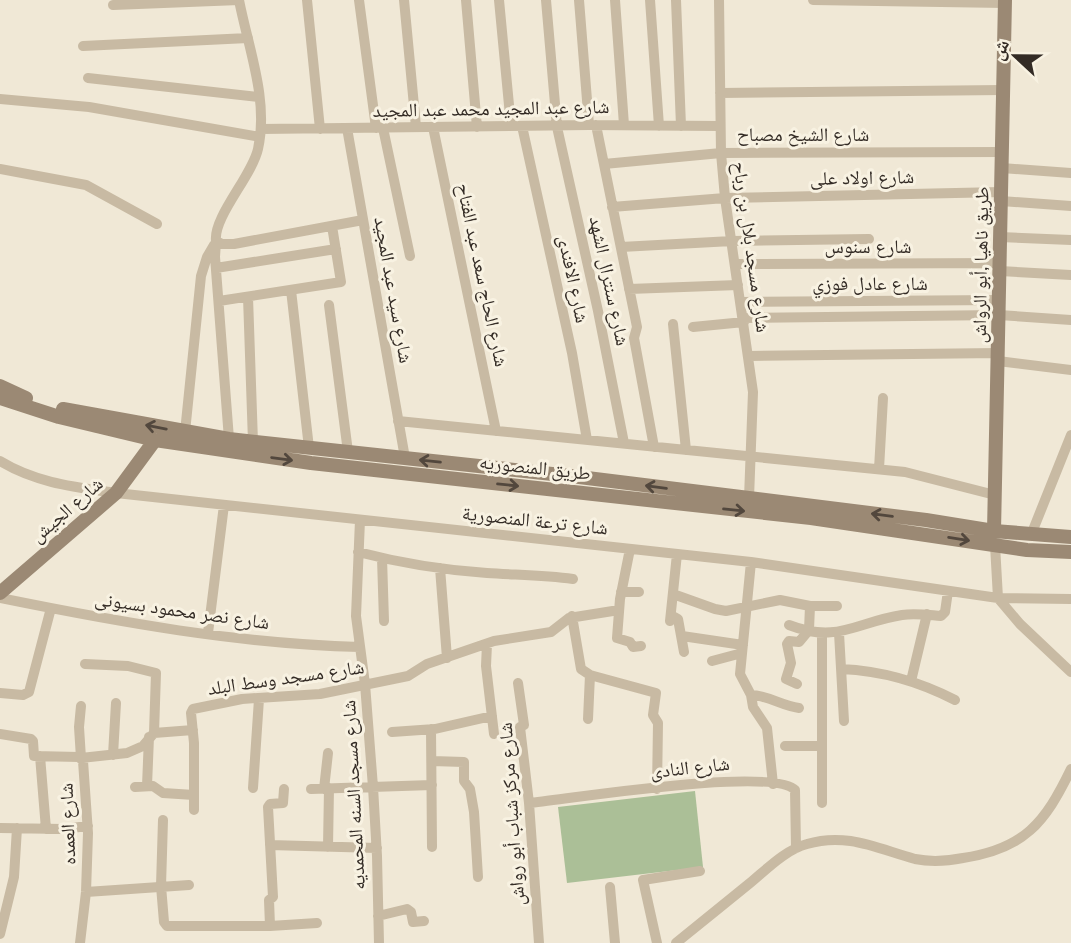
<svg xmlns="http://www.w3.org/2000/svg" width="1071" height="943" font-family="'Nunito Sans','Noto Naskh Arabic',sans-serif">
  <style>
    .green { fill: #abbf97 }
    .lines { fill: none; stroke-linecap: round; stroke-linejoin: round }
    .street { stroke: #c8baa3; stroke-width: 10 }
    .secondary { stroke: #9b8974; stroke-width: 14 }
    .oneway { stroke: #52473d }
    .labels { text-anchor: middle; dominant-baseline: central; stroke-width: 6; stroke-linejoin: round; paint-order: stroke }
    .street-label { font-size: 19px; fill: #332b25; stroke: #f8f2e2 }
  </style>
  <rect width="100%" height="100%" fill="#f0e8d6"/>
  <path class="green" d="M695,791L703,867L567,883L558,807Z"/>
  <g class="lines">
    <path class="street" d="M307,0L320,129
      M359,0L376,128
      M404,0L416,127
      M466,0L477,127
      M499,0L511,126
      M546,0L557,127L598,311L624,443
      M579,0L589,125
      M615,0L624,125
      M650,0L659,126
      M676,0L681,126
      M719,0L721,153L725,198L753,392L749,498
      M813,0L1005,3
      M113,5L239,0C248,47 269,100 258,149C252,176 213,217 216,241L222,244H234L363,220
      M83,46L248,38
      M88,78L258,97
      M720,93L1003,90
      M0,99L89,107L260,137
      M596,125L637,327L634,338L654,447
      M522,126L572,353L587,440
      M433,127L496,431
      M347,128L405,458
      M383,128L410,256
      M261,129L589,125L720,126
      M604,164L721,153L1002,152
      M1002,168L1071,173
      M0,169L86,185L157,224
      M1001,201L1071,206
      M612,207L725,198L1001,192
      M1000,237L1071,240
      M216,241L215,257L229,439
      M621,247L732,241L869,239
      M735,264L1000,263
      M216,268L336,249
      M1000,271L1071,275
      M629,289L738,285
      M291,290L309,448
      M248,297L253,442
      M219,301L341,282L332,226
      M741,302L999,300
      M329,305L348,452
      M743,318L999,315L1071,320
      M673,324L686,450
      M693,327L744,322
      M749,356L998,353
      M998,361L1071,370
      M398,421L905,472L995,495
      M185,432L201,276L207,257L214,245
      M0,461C36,483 75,487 116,493L751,562L998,598L1071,599
      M879,469L883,398
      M360,520L356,616L365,684L373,787L377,856L379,943
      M1031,535L1071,435
      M995,545L998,598L1020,624L1071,672
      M630,549L620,599L617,638L630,642L633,647L641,646
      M358,552C400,563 443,570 487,573C516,575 544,575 573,579
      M382,558L384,621
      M751,562L740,674L751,695L753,707L767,728L773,784
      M440,568L447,658
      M621,592H639
      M673,594L715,609L726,611L780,600L810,606H837
      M0,598C118,622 239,644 360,647
      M671,615L678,619L684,652
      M572,616L581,669L590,675L588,719
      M670,621L677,554
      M789,625C838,644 856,622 902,615C915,613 928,615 941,616L945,612L948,591
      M208,633L224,505
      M839,633L844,721
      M822,634V803
      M682,636L743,645
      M487,644L486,666L494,734
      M712,661L742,653
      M85,664L128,666L156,673L154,733
      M841,669C883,671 918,681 955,700
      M590,675L656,693L653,715L658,723L657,789
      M911,681L927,614
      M518,683L524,725L520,727L529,803L539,943
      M797,684L786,679L791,663L787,644L789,641L799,642L809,630L810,606
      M0,693L23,695L29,692L51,608
      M751,695C767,695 782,706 799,708
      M81,706L79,727L81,758L127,753L143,746L154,733L193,730
      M431,729L432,847
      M392,732L435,729L492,716
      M0,734L31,739L33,741L34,756L79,757L83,761L88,833L86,892L80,943
      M785,746H822
      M113,755L116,703
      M40,756L46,829
      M432,761L464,762V781L470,789L474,812L478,877
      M147,786L149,737
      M135,787L153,786L163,793L194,795
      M253,788L259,699
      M311,789L432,785
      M324,789L328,753
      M529,803C570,799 772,766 795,790L796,848
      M194,810V743L191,713L193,709L242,699L320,694L408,676L427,664L494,641L551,632L569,618L619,610
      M163,820L161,886L164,922L167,926H270L317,923
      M0,828L63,829L88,826
      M270,845L377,848
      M328,847L329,788
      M610,887L615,943
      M86,892L189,885
      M378,916L407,909L411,912L413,922L424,921
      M270,926L269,900L273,897L268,807L270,804L283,803L284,789
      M0,934L14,877L17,828
      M657,943L643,880L700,871
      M676,943C701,923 725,903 750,883C767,869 785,850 807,844C847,832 878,849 915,859C930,862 948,861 963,858C1024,849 1045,823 1071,769"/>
    <path class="secondary" d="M0,386L26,398
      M0,398L59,417L155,440L311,463L811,518L1027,550L1071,552
      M63,409L229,439L571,476L926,520L994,531L1071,537
      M994,531L1005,0
      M0,593L116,493L155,440"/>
  </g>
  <defs><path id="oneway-shaft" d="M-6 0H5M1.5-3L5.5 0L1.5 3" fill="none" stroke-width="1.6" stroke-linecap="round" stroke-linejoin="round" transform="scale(1.75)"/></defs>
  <g class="oneway">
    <use href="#oneway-shaft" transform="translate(156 427) rotate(-169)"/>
    <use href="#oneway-shaft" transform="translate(282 459) rotate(8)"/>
    <use href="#oneway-shaft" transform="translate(430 461) rotate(-174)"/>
    <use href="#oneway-shaft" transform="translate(508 485) rotate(6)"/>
    <use href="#oneway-shaft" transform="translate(656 487) rotate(-173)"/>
    <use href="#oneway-shaft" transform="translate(734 510) rotate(6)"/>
    <use href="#oneway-shaft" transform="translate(882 515) rotate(-173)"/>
    <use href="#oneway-shaft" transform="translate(959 539) rotate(9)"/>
  </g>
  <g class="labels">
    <g class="street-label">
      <text transform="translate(491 109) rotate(-1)">شارع عبد المجيد محمد عبد المجيد</text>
      <text x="803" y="135">شارع الشيخ مصباح</text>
      <text transform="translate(862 178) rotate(-1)">شارع اولاد على</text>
      <text transform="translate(751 247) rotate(82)">شارع مسجد بلال بن رباح</text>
      <text x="868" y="247">شارع سنوس</text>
      <text transform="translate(981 265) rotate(-89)">طريق ناهيا ,أبو الرواش</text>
      <text transform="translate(482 275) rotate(78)">شارع الحاج سعد عبد الفتاح</text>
      <text transform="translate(573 279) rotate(78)">شارع الافندى</text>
      <text transform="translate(609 281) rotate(78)">شارع سنترال الشهد</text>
      <text x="870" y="284">شارع عادل فوزي</text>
      <text transform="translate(393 290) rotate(80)">شارع سيد عبد المجيد</text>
      <text transform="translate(535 468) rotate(6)">طريق المنصوريه</text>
      <text transform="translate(67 510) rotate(-41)">شارع الجيش</text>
      <text transform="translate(535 521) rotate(6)">شارع ترعة المنصورية</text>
      <text transform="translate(182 611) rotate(8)">شارع نصر محمود بسيونى</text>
      <text transform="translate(286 678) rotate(-8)">شارع مسجد وسط البلد</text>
      <text transform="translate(690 768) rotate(-6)">شارع النادى</text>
      <text transform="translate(354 795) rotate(-93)">شارع مسجد السنه المحمديه</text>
      <text transform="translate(512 814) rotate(-94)">شارع مركز شباب أبو رواش</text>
      <text transform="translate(68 824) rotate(-92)">شارع العمده</text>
    </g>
  </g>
  <g transform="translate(1015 56) rotate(292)" stroke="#f8f2e2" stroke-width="5" paint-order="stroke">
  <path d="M0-5L12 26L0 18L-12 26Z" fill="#332b25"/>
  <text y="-10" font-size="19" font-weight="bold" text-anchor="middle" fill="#332b25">ش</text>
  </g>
</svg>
